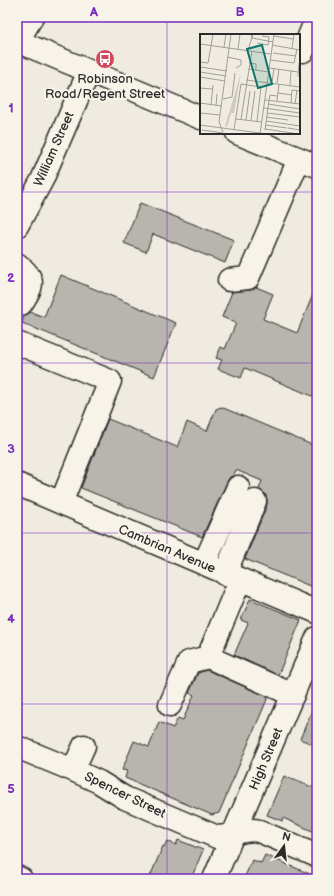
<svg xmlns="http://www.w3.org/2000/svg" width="334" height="896" font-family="'Balsamiq Sans',sans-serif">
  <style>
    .building { fill: #b8b5ae; stroke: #2b2b2b }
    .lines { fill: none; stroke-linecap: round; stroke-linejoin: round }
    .minor-casing { stroke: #2b2b2b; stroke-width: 25 }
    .major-casing { stroke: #2b2b2b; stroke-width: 25 }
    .minor { stroke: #f7f3e8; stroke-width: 22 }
    .major { stroke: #f7f3e8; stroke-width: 22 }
    .grid { fill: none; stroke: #7b2cbf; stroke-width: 1; stroke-opacity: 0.55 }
    .labels { text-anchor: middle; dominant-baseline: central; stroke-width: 4; stroke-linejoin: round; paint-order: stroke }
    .poi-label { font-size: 13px; fill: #2b2b2b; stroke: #f7f3e8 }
    .street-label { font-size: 13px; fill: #2b2b2b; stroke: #f7f3e8 }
    .inset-road { fill: none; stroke: #a19e98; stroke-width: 1 }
    .view { fill: #0f766e; fill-opacity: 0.15; stroke: #0f766e; stroke-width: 2 }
    .inset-edge { fill: none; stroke: #2b2b2b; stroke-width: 2 }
    .neatline { fill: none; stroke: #7b2cbf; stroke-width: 1.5 }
    .grid-label { font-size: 13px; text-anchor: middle; font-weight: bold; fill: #7b2cbf }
  </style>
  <rect width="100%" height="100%" fill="#efebe0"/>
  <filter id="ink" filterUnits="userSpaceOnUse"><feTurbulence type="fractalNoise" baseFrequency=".025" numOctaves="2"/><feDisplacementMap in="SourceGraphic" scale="8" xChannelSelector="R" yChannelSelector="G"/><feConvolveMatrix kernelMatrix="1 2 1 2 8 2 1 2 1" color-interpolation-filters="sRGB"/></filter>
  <g filter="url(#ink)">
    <path class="building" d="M140,203L234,240L225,263L153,234L146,252L124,243Z
      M61,275L176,323L154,377L22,323L24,316L31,312L44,317Z
      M317,285V398L245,368L241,378L218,369L222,360L216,358L221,347L225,349L236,323L222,317L232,292L251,290L256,287L273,294L263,319L297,333Z
      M221,407L317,447V589L245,559L267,505V499L265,494L259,489L262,481L236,470L233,476L230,477L227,482L202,537L81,488L108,419L177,447L187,422L207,431L216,409Z
      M250,599L301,620L278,675L234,655L248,623L241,620Z
      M207,670L268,697L219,813L212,815L125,778L127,771L122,770L134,741L149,747L159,722L173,728L178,718L183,720L194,695L189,693L198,673Z
      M317,698V746L300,739Z
      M284,776L317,789V833L283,818L282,821L267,815Z
      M178,840L203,850L191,879H149L163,846L164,847L167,841L176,845Z
      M265,855L317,877V879H244L252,860L261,863Z"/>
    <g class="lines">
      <defs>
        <path id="minor" d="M17,41L201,118
          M18,41L32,17
          M303,51L317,17
          M237,133L317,166
          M17,226L42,180L89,71
          M17,264C36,280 34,284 21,304L17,305
          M229,280L248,278L299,159
          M17,343L110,381L61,503
          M17,484L317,612
          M204,564L238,487
          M225,574L255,501
          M208,657L240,580
          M170,705L189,662L208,657L293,695
          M17,747L73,770L99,782L125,798L217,837C232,837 244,827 259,831L317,856
          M73,770L84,746
          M17,877L21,879"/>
        <path id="major" d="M214,879L317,638"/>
      </defs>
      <use href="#minor" class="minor-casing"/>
      <use href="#major" class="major-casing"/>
      <use href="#minor" class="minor"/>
      <use href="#major" class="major"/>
    </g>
  </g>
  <path class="grid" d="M167,17V879M17,192H317M17,363H317M17,533H317M17,704H317"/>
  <defs>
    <symbol id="bus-disc" viewBox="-11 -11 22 22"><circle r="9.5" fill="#d1495b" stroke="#f7f3e8"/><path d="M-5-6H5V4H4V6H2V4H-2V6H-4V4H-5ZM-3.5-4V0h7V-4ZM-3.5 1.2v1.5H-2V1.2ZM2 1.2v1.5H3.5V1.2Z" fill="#fff"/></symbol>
  </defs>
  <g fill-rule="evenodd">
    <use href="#bus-disc" x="94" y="48" width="22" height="22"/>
  </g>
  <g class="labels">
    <g class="poi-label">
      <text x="105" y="79">Robinson<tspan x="105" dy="15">Road/Regent Street</tspan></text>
    </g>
    <g class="street-label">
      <text transform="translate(54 149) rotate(-66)">William Street</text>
      <text transform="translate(167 549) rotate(23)">Cambrian Avenue</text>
      <text transform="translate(266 759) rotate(-67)">High Street</text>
      <text transform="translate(125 795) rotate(26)">Spencer Street</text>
    </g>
  </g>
  <g transform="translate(200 34)">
    <rect width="100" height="100" fill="#efebe0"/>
    <path d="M41,39L34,79H31L27,93L25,92Z" fill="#cfcbc2"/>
    <path class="inset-road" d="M51,0L52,4L73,8M74,2L93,5M57,9L68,11L69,3L62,2M0,10L71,20M72,11L100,16M11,12L13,0M24,13L26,0M92,14L94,0M38,15L40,0M48,16L53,0M73,19L96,22M28,23L41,26V31L36,34M70,26L94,29L97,15M0,28L8,29L11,12M49,29L56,30V36M0,33L27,37M69,34L98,38M48,35L69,38M0,38L26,42M0,43L25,47M98,43L99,29M46,46L100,53M72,48L74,34M77,49L79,35M90,51L91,37M0,54L13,55M78,59L92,61M23,65L32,63L35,39M65,66L100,70M69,66L70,61L77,62M77,67L79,50M0,69L22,72M91,69L92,56L100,57M68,70L100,75M95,70L97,56M11,71L13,51M16,72L17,60M64,74L100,79M0,79L20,81M67,79L100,83M66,83L88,86M36,85L62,88M41,85L52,17M46,86L50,57M51,86L55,57M66,87L100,92M0,91L67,100M65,91L87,94M88,94L100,96M65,95L99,100M2,96L23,99M34,96L41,50L61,53L57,87M65,96L69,66M23,98L19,88L31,0M60,100L74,0"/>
    <path class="view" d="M62,11L72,50L58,54L47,15Z"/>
    <rect width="100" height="100" class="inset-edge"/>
  </g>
  <rect width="334" height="896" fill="none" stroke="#f7f3e8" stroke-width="44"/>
  <g transform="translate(284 846) rotate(15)" stroke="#f7f3e8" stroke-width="3" paint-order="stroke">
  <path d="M0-3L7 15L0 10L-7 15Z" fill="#2b2b2b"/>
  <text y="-6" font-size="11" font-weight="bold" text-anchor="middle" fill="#2b2b2b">N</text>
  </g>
  <rect x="22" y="22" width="290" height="852" class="neatline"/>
  <g class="grid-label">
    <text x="94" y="16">A</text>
    <text x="240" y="16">B</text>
    <text x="11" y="112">1</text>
    <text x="11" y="282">2</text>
    <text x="11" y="453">3</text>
    <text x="11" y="623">4</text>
    <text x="11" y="793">5</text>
  </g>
</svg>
